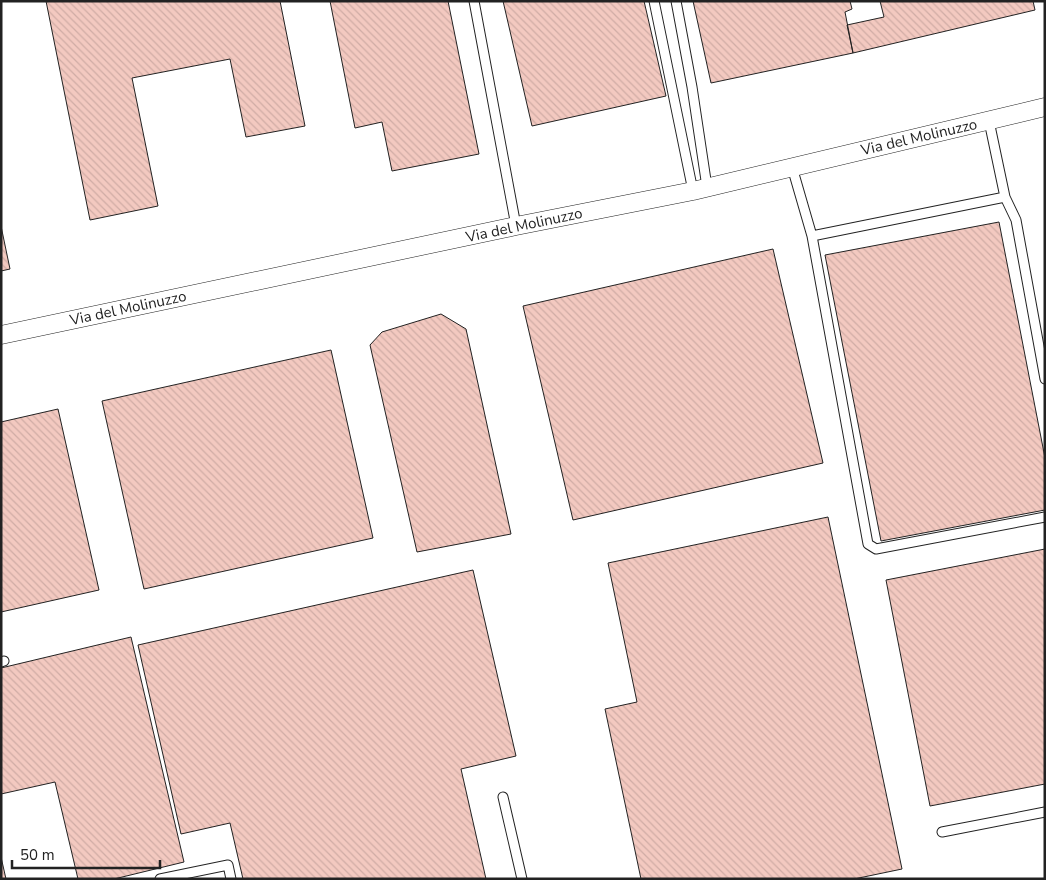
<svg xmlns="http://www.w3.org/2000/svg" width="1046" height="880" font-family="'Nunito Sans',sans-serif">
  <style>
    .building { fill: url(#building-back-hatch); stroke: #222 }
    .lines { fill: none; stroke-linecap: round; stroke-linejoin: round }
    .lane-casing { stroke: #222; stroke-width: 11 }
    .street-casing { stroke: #222; stroke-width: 19 }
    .lane { stroke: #fff; stroke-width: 9 }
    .street { stroke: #fff; stroke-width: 18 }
    .labels { text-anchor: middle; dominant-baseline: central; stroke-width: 4; stroke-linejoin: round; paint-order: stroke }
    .street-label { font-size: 15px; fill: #222; stroke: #fff }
  </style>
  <defs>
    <pattern id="building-back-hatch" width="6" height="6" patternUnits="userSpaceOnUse" patternTransform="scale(1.25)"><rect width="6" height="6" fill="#f3c9c0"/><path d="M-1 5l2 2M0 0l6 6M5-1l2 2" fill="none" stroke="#d0aca5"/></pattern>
  </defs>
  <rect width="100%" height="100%" fill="#fff"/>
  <path class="building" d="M46,1H280L305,126L246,137L230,59L132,78L158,206L90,220Z
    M330,1H448L479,154L392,171L382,122L355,128Z
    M503,1H644L666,96L532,126Z
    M693,1H850L852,9L845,12L853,53L711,83Z
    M880,1H1033L1035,10L853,53L847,25L884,17Z
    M999,222L1045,458V510L881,541L825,255Z
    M1,226L10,269L1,271Z
    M773,249L823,463L573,520L523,306Z
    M441,314L466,329L511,534L417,552L370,345L382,332Z
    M331,350L373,538L144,589L102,401Z
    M58,409L99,590L1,612V422Z
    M828,517L902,869L854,879H641L605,709L637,702L608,563Z
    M1045,549V784L930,806L886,580Z
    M473,570L516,756L461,769L486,879H243L230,823L181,834L138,645Z
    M131,637L184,862L114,879H78L55,782L1,794V668Z
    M1,857L6,879H1Z"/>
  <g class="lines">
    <defs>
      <path id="lane" d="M474,1L516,226
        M654,1L693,191
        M676,1L692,87L707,187
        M792,167L812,236L1005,197L989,121
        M1005,197L1016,220L1045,379
        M812,236L868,544L876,549L1045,517
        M1,662L4,661
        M503,797L522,879
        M942,832L1045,812
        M160,879L228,865L231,879"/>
      <path id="street" d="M1,335L516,226L693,191L1045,107"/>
    </defs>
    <use href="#lane" class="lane-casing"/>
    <use href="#street" class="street-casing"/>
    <use href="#lane" class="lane"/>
    <use href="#street" class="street"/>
  </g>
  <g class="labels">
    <g class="street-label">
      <text transform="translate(919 137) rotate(-13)">Via del Molinuzzo</text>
      <text transform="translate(524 225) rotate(-12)">Via del Molinuzzo</text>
      <text transform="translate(128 308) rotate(-12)">Via del Molinuzzo</text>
    </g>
  </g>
  <rect width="1046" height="880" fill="none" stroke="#222222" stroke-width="5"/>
  <path d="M12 860v8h148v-8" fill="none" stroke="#222222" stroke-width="2.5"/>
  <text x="20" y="860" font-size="15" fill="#222222" stroke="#ffffff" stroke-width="4" paint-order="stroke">50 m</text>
</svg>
